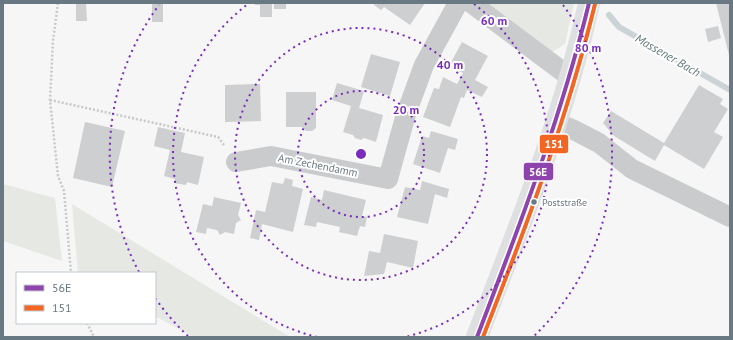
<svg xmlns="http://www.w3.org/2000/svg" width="733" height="340" font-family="'PT Sans',sans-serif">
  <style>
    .green { fill: #e5e8e3 }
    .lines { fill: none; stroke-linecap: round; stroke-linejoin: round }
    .stream { stroke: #cbd3d6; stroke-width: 6 }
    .building { fill: #cecfd0 }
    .path { stroke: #c7c8c9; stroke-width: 2.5; stroke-dasharray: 2 2; stroke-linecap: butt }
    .street { stroke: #c9cbcc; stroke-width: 20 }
    .secondary { stroke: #dedfe0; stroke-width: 22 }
    .bus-1-casing { stroke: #fff; stroke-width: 7 }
    .bus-2-casing { stroke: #fff; stroke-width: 7 }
    .bus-1 { stroke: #8e44ad; stroke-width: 4 }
    .bus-2 { stroke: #f26522; stroke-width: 4 }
    .ring { fill: none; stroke: #7b2cbf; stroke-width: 2; stroke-dasharray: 2 4 }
    .bus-dot { fill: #697983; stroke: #fff; stroke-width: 1.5 }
    .labels { text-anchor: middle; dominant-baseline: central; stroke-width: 4; stroke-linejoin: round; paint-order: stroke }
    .bus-label { font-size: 10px; fill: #697983; stroke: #fff; text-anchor: start }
    .street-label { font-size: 11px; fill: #697983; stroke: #fff }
    .water-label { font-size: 12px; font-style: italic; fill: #647a7f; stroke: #fff }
    .centre { fill: #7b2cbf; stroke: #fff; stroke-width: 2 }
    .ring-label { font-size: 12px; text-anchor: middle; font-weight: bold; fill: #7b2cbf; stroke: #fff; stroke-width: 4; stroke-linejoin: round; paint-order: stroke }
    .line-badge { stroke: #fff; stroke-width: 1.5 }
    .badge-label { font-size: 11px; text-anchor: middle; font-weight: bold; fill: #fff }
  </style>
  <rect width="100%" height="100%" fill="#f6f6f6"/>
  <path class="green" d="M484,3H574L565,44L552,52Z
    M3,184L55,198L62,261L3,241Z
    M72,204L285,334L290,337H194L155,316V273H78Z"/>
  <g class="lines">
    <path class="stream" d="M609,15L619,27L730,90"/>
  </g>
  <path class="building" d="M76,3H86L87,21H76Z
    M152,3H163V22H152Z
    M255,3H272V17H260V5H255Z
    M274,3H286V9H274Z
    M375,3H425L410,25L384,7L381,10L374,5Z
    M716,3H730V55H729Z
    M718,26L721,38L708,42L705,29Z
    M462,42L488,56L475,80L488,87L482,97L467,90L464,98L461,97L450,127L423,117L434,88L439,89L443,77L457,84L463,73L449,66Z
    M371,54L400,62L390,96L361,87Z
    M337,83L364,91L359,108L383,115L376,142L364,138L361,140L355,138L353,135L343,132L351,106L332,100Z
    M260,84L261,121L225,122V85Z
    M699,85L723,99L720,104L728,109L714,132L723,137L704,169L664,145L655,161L614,136L603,123L611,111L664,143Z
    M286,92H316V128L312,131H306L302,127H286Z
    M85,122L125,131L112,187L73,178Z
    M158,127L185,133L181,152L204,157L198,185L187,182L186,185L174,183L175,179L164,176L170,150L154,146Z
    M431,131L458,139L455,150L448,148L440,173L413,164L422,136L429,138Z
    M285,178L293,180L292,186L303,189L293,232L262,224L259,240L250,238L256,210L265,212L272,182L283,184Z
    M422,181L449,189L447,198L435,194L428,224L397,217L405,187L420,190Z
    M324,190L366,200L362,216L367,217L365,227L360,226L357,236L339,232L340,227L317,222L316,227L304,225L311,197L322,200Z
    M214,197L241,203L238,215L241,220L236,223L234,234L225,232L220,235L217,230L207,228L206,234L196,232L203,204L212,206Z
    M384,234L418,241L413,268L387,262L384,274L364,276L369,251L380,253Z"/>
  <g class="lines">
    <path class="path" d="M58,3L53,41L50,100L58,176L64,191L71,273
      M50,100L218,137L224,145
      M87,323L94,337"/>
    <path class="street" d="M471,3L570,77
      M557,123L572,129L599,143L632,169L730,217
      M236,162L271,156L388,179L406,114L424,65L458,3"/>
    <path class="secondary" d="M477,337C519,227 564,118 589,3"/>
    <defs>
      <path id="bus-1" d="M477,337C519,227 561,118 589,3"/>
      <path id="bus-2" d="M483,337C526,227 567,119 595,4"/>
    </defs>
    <use href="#bus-1" class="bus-1-casing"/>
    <use href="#bus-2" class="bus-2-casing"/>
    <use href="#bus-1" class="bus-1"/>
    <use href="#bus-2" class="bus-2"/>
  </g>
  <g class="ring">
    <circle cx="361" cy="154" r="63"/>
    <circle cx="361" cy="154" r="126"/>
    <path d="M317 337A188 188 0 0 1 248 4M474 4A188 188 0 0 1 405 337"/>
    <path d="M188 336A251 251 0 0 1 155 298M139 272A251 251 0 0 1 159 5M563 5A251 251 0 0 1 534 336"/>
  </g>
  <circle class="bus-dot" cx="534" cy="202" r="3.5"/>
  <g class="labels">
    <g class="bus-label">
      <text x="542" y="202">Poststraße</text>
    </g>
    <g class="street-label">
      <text transform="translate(318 165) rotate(11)">Am Zechendamm</text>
    </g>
    <g class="water-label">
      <text transform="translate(668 55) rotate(30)">Massener Bach</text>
    </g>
  </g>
  <circle cx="361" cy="154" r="6" class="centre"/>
  <g class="ring-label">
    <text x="494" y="25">60 m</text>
    <text x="588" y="52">80 m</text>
    <text x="450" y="69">40 m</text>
    <text x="406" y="114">20 m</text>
  </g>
  <g class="line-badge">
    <rect x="539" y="134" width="30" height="20" rx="4" fill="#f26522"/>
    <rect x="523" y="162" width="31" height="19" rx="4" fill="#8e44ad"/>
  </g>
  <g class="badge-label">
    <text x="554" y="148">151</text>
    <text x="538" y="176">56E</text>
  </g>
  <rect width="733" height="340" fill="none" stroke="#697983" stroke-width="8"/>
  <rect x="16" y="272" width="140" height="52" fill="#ffffff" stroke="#c3c9cd"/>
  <rect x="24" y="285" width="20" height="6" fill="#8e44ad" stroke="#c3c9cd"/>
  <text x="52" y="292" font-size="12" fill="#697983">56E</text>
  <rect x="24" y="305" width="20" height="6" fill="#f26522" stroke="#c3c9cd"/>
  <text x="52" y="312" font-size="12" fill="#697983">151</text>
</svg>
